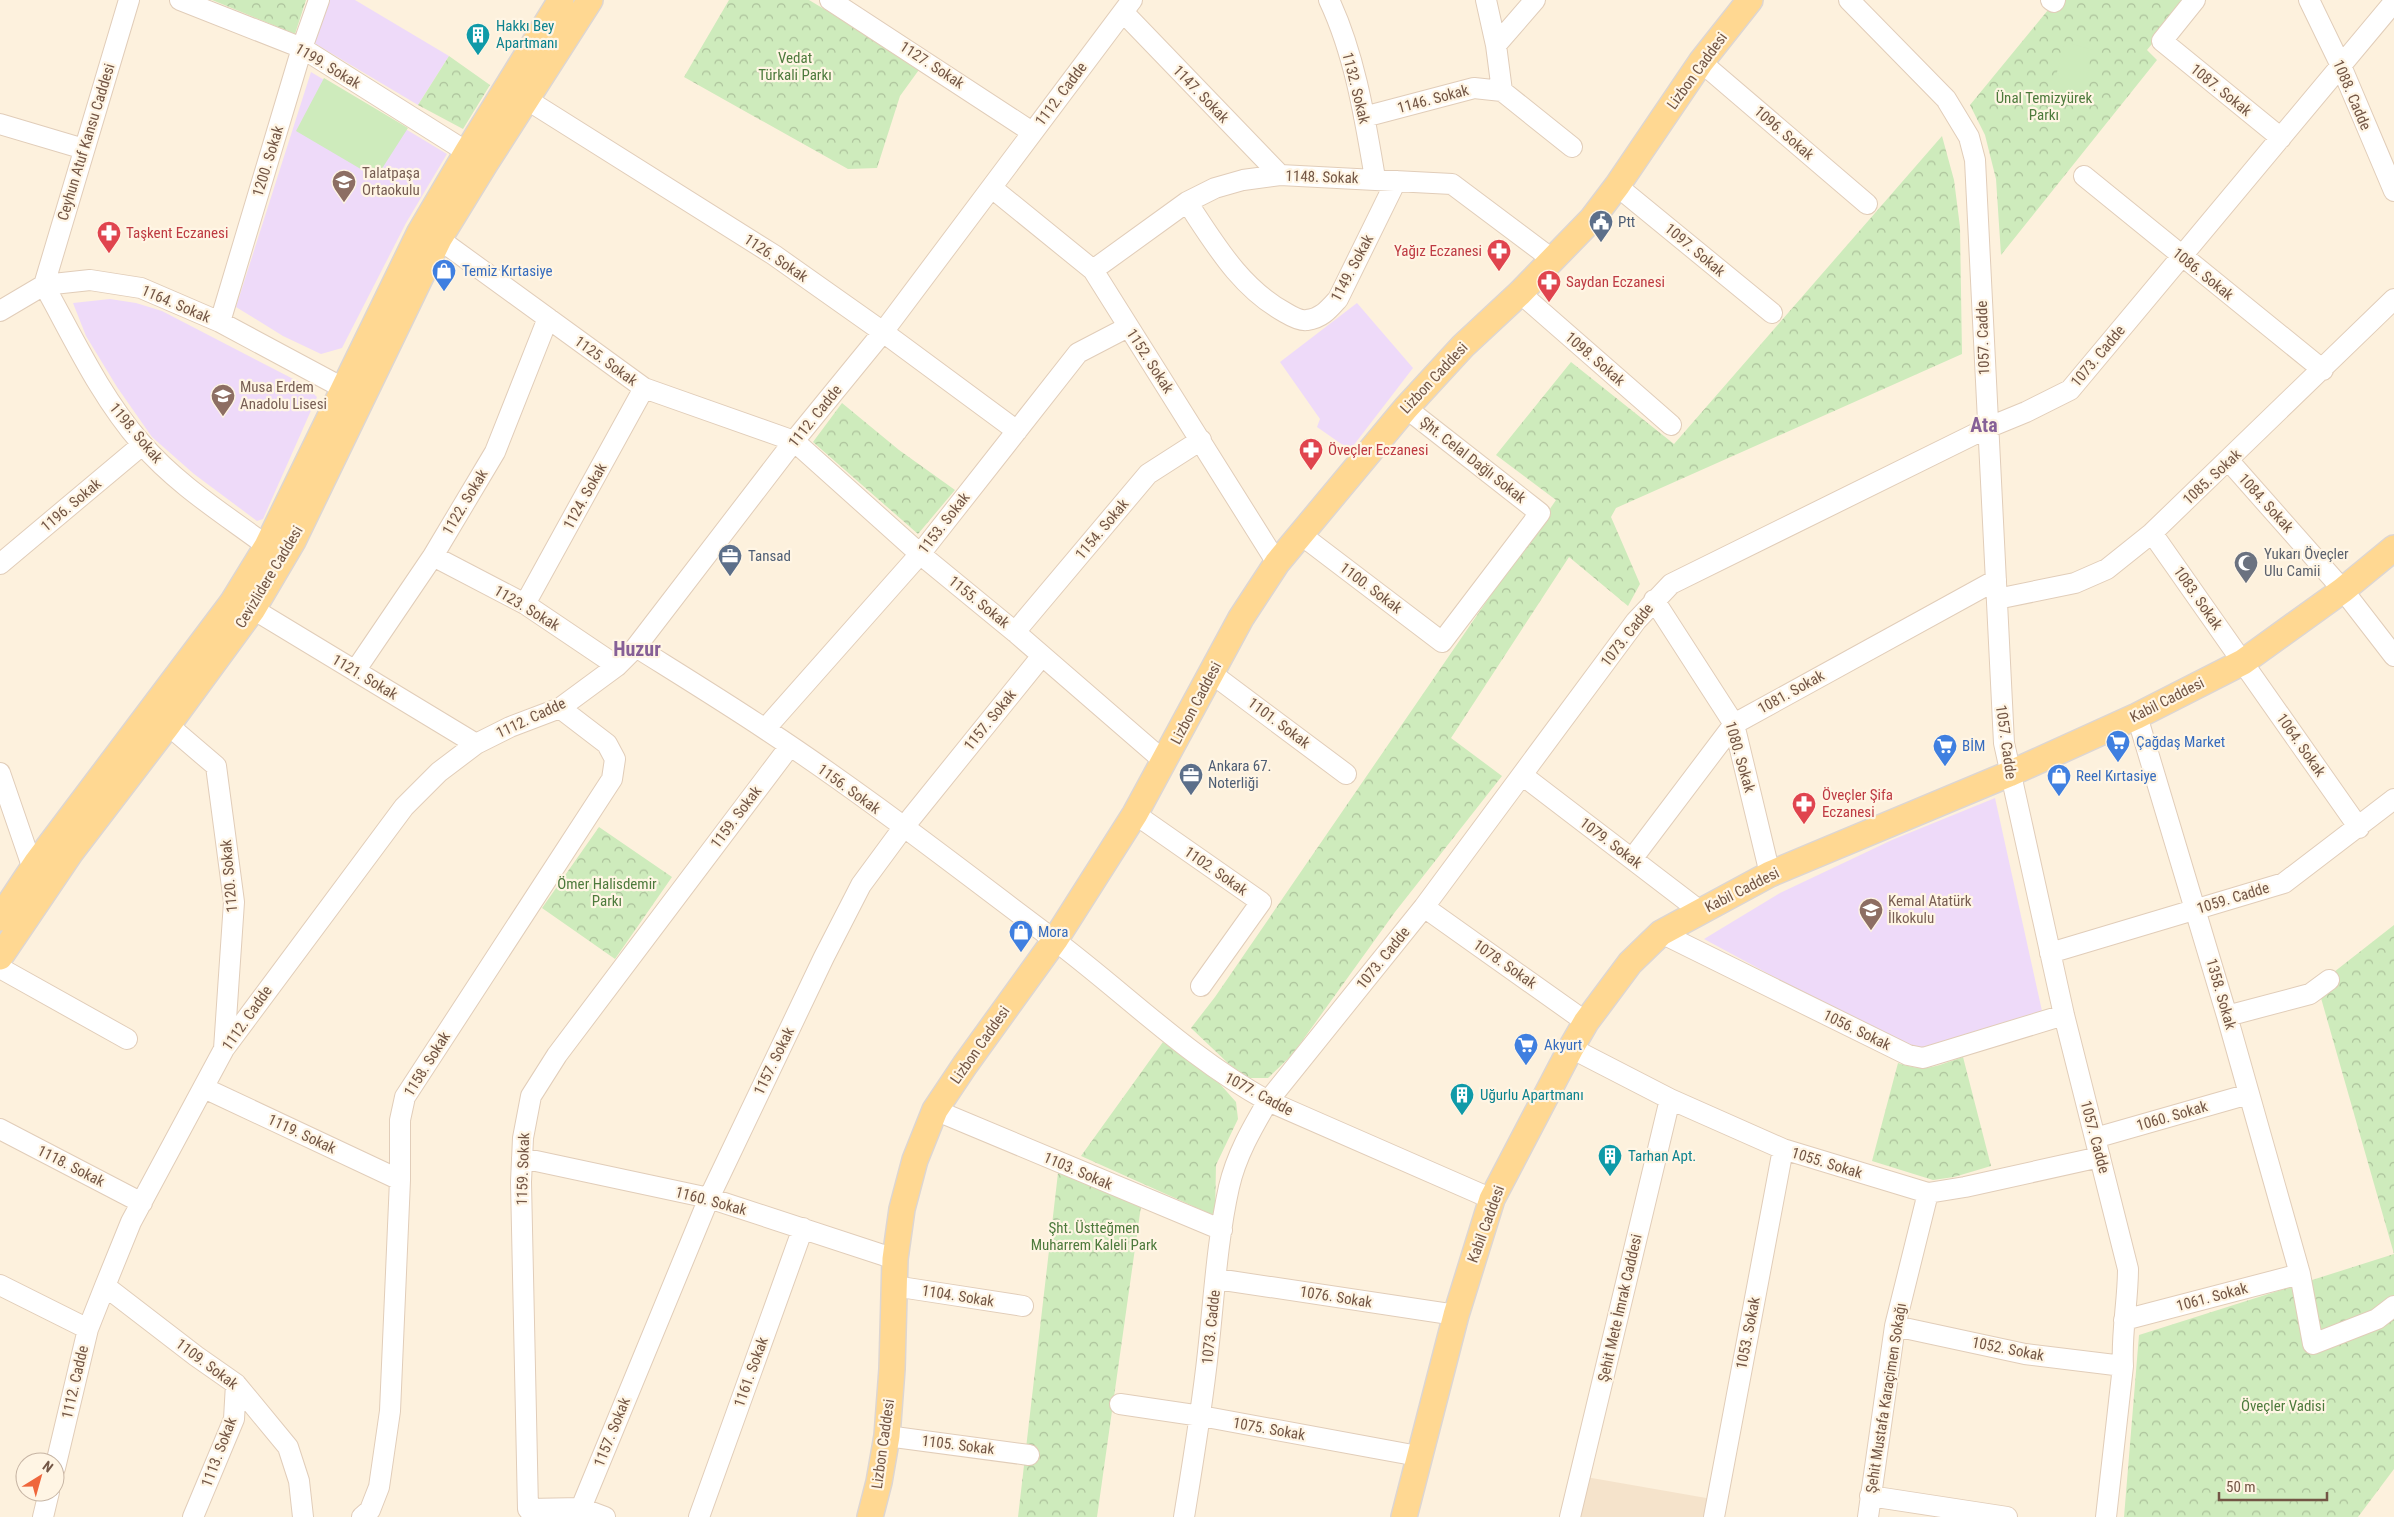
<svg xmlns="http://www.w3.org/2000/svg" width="2394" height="1517" font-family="'Roboto Condensed',sans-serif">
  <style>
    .residential { fill: #f5e3cb }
    .education { fill: #eedaf9 }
    .forest { fill: url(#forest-crowns) }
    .pitch { fill: #ceebbc }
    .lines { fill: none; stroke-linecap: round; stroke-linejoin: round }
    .minor-casing { stroke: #e1cdb9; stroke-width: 22 }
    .major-casing { stroke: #ddd6d2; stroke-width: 28 }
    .minor { stroke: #fff; stroke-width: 20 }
    .major { stroke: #ffd892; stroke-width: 25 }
    .labels { text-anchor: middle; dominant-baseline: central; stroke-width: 4.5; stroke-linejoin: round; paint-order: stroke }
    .culture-label { font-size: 15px; fill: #0d838f; stroke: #fff5e4; text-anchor: start }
    .park-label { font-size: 15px; fill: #4d7a3c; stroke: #fff5e4 }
    .street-label { font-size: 15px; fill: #735645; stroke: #fff5e4 }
    .education-label { font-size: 15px; fill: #785e54; stroke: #fff5e4; text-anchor: start }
    .service-label { font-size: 15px; fill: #4e5e75; stroke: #fff5e4; text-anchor: start }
    .health-label { font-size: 15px; fill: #be3a42; stroke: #fff5e4; text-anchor: start }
    .shop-label { font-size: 15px; fill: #366cbe; stroke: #fff5e4; text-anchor: start }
    .worship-label { font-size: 15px; fill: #5b616d; stroke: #fff5e4; text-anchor: start }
    .district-label { font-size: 20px; font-weight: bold; fill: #866097; stroke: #fff5e4 }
  </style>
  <defs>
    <pattern id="forest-crowns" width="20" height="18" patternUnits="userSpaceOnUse" patternTransform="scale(1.25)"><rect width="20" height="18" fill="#ceebbc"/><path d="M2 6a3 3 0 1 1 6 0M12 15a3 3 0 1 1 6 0" fill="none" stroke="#acc19b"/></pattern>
  </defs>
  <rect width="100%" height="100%" fill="#fdf1dd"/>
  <path class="residential" d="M1586,1477L1712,1499L1709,1517H1576Z"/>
  <path class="education" d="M327,0H355L449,56L418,105L314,43Z
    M311,72L447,154L406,223L342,348L321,354L283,336L236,307Z
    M110,299L136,303L162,311L303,384L317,397L263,519L257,521L194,474L152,437L117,387L86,336L73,303Z
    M1357,303L1413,368L1350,450L1317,427L1320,419L1280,362Z
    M1995,798L2042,1011L1922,1051L1910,1050L1704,939L1780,893L1892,840Z"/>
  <path class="forest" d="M212,0H306L295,34Z
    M729,0H809L921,67L900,96L877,168L848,169L684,77Z
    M2065,0H2188L2147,50L2157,60L2001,255L1996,179L1985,135L1970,105L2048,10L2056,11Z
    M449,56L490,85L463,129L418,105Z
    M1942,136L1954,180L1960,227L1962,354L1616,508L1611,517L1640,584L1628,606L1569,557L1451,738L1502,776L1395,912L1292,1055L1268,1078H1249L1230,1065L1191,1028L1215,997L1556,500L1496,455L1571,362L1674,444Z
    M842,403L899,450L955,490L918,534L813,442Z
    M599,827L672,877L615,959L542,908Z
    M2394,925V1469L2358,1517H2124L2139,1335L2394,1254L2315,977L2334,972Z
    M1163,1042L1220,1084L1236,1102L1238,1119L1216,1165L1215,1216L1081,1156Z
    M1963,1057L1991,1166L1954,1177L1933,1180L1872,1161L1898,1063C1927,1073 1935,1066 1963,1057Z
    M1058,1173L1141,1206L1097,1517H1018Z"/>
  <path class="pitch" d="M2065,42L2093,50L2079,102L2051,95Z
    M324,78L408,128L376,178L296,131Z"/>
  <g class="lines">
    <defs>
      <path id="minor" d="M129,0L44,285C74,339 100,396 141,443C176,484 224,514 267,546
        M180,0L302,48L467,152
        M830,0L1032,132
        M1329,0C1355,55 1365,119 1375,178
        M1486,0L1496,45L1502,91
        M1849,0L1946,99L1969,137L1975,160L2004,743L2064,1015L2128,1269C2128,1302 2121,1333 2123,1366L2106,1517
        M2051,0L2054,2L2055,0
        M2195,0L2162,41L2281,138
        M2309,0L2341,66L2394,191
        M1123,12L1280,175
        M1496,45L1535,0
        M1701,62L1867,204
        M1502,91L1572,147
        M526,99L774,255L883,332L1017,431
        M1364,117L1474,88L1502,91
        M0,124L84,149
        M2084,176L2323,370
        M1617,186L1772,313
        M992,188L1093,270L1277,563
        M1187,202C1215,244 1240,288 1286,313C1291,316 1301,321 1307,320C1322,318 1329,309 1338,299L1396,181
        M439,239L644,388L794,441L920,554L1015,632L1165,762
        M1093,270L1187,202L1215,188L1243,180L1280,175L1452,184L1552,259
        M1520,293L1671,425
        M0,311L44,285L90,280L141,288L220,322L343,388
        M220,322L302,48L319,0
        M2229,461L2343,590L2394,656
        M2152,533L2359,828
        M1300,534L1442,642L1540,513L1406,408
        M433,556L525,604L617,666
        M0,564L142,445
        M1997,599L2075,583L2107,569L2152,533L2394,299
        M1654,600L1734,724L1770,874
        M525,604L644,388
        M253,609L476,744
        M1015,632L1148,474L1201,440
        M636,647C679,674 723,701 765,729C864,794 958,868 1053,939C1125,993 1189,1058 1268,1101L1492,1199
        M355,671L433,556L495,452L548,318
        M1211,673L1346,774
        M2137,716L2227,1016L2300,1274L2313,1344L2377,1319L2394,1306
        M168,725L216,766L234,902L224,1049
        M765,729L920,554L1078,353L1128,327
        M0,773L33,869
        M1522,775L1700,911
        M1135,814L1261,902L1201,986
        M1632,859L1734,724L1996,580
        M1424,907L1586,1022
        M1661,933L1908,1055L1923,1058L2064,1015
        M2050,953L2284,883L2394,799
        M0,968L127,1039
        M2227,1016L2310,994L2329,980
        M1571,1048L1670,1099L1783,1149L1928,1193L1965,1187L2100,1157
        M204,1088L400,1180
        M935,1110L1222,1230
        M0,1129L142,1203
        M2095,1138L2249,1094
        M522,1158L709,1198L895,1259
        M1217,1279L1456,1315
        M0,1285L88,1329
        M105,1286L196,1356L236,1384L288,1447L299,1481L303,1517
        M894,1286L1023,1306
        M2124,1320L2300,1274
        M1895,1326L2025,1354L2123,1366
        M1120,1404L1201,1416L1418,1456
        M887,1436L1029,1455
        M55,1468L88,1329L105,1286L131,1222L224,1049L404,807L439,772L476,744L510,727L560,708L617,666L636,647L794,441L883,332L1132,0
        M1870,1496L2007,1517
        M581,1508L709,1198L824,957L861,885L903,828L1041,657
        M43,1517L49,1492
        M193,1517L234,1419L236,1384
        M362,1517L370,1510L379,1487L390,1411L400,1180V1120L405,1097L612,779L615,759L607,744L560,708
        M605,1517L581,1508L528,1509L521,1182L523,1138L531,1096L557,1055L790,746
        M699,1517L803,1228
        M1184,1517C1193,1462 1202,1408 1208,1352C1214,1298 1217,1241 1229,1187C1236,1156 1252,1128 1268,1101L1424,907L1636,621L1671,584L1987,428L2026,412L2070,390L2394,2
        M1570,1517L1670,1099
        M1714,1517L1783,1149
        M1868,1517L1895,1326L1928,1193"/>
      <path id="major" d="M0,918L37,862L232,603L267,546L420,232L467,152L561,0
        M0,957L71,852L168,725L253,609L293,541L439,239L485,164L590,0
        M870,1517L879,1482L887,1436L892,1369L895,1259L902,1209L915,1160L935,1110L965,1065L1055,940L1135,814L1241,618L1277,563L1406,408L1463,346L1520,293L1592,219L1617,186L1701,62L1750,0
        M1404,1517L1456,1315L1492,1199L1571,1048L1586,1022L1630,963L1661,933L1770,874L2009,774L2137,716L2243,662L2343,590L2394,548"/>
    </defs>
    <use href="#minor" class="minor-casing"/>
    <use href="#major" class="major-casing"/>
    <use href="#minor" class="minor"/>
    <use href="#major" class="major"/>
  </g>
  <defs>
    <symbol id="building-pin" viewBox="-11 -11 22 30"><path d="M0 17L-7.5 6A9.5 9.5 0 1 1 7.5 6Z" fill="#0f9aa8" stroke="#fff5e4"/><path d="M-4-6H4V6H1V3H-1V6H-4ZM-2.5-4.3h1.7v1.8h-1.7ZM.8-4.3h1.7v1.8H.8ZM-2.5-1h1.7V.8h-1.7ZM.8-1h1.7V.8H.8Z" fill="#fff"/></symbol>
    <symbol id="school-pin" viewBox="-11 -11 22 30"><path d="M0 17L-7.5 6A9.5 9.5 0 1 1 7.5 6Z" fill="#8d6e63" stroke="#fff5e4"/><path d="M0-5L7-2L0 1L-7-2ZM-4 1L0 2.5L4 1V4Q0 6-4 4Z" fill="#fff"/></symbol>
    <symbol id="civic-pin" viewBox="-11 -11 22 30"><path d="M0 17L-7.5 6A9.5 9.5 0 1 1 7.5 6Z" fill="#5c6f8a" stroke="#fff5e4"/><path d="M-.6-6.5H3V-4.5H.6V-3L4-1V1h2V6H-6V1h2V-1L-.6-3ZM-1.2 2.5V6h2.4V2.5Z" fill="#fff"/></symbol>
    <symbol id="pharmacy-pin" viewBox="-11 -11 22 30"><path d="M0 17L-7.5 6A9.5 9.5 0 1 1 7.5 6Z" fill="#e0444e" stroke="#fff5e4"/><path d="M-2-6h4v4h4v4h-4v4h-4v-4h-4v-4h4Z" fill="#fff"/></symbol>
    <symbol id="shop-pin" viewBox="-11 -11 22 30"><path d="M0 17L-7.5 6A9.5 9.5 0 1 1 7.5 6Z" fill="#3f7fe0" stroke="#fff5e4"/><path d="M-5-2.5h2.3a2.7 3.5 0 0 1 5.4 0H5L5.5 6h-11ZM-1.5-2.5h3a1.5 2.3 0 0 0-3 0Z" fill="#fff"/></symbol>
    <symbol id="office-pin" viewBox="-11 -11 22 30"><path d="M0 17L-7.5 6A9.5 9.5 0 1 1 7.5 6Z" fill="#5c6f8a" stroke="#fff5e4"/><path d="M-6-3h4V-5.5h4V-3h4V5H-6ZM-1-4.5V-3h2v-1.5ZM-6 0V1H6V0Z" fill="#fff"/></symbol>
    <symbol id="mosque-pin" viewBox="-11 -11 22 30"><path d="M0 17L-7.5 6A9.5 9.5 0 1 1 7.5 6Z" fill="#6b7280" stroke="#fff5e4"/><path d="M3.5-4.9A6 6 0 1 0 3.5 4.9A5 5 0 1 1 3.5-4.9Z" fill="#fff"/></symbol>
    <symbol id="supermarket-pin" viewBox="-11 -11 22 30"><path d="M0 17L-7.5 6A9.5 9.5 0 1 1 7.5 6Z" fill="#3f7fe0" stroke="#fff5e4"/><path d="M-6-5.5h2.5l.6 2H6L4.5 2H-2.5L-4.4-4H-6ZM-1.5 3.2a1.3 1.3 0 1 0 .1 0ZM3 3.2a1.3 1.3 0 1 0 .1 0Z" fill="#fff"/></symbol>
  </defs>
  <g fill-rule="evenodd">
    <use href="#building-pin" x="464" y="21" width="28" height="38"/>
    <use href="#school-pin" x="330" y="168" width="28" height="38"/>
    <use href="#civic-pin" x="1587" y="208" width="28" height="38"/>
    <use href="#pharmacy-pin" x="95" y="219" width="28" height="38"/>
    <use href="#pharmacy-pin" x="1485" y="237" width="28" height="38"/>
    <use href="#shop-pin" x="430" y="257" width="28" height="38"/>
    <use href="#pharmacy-pin" x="1535" y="268" width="28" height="38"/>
    <use href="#school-pin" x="209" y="382" width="28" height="38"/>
    <use href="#pharmacy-pin" x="1297" y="436" width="28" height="38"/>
    <use href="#office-pin" x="716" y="542" width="28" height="38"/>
    <use href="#mosque-pin" x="2232" y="549" width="28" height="38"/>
    <use href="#supermarket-pin" x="2104" y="728" width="28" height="38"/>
    <use href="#supermarket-pin" x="1931" y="732" width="28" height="38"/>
    <use href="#office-pin" x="1177" y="761" width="28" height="38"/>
    <use href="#shop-pin" x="2045" y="762" width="28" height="38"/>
    <use href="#pharmacy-pin" x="1790" y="790" width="28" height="38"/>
    <use href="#school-pin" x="1857" y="896" width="28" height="38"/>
    <use href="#shop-pin" x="1007" y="918" width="28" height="38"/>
    <use href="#supermarket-pin" x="1512" y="1031" width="28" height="38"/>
    <use href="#building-pin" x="1448" y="1081" width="28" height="38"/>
    <use href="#building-pin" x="1596" y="1142" width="28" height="38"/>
  </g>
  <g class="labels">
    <g class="culture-label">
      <text x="496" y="26">Hakkı Bey<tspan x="496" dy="17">Apartmanı</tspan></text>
      <text x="1480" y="1095">Uğurlu Apartmanı</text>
      <text x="1628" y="1156">Tarhan Apt.</text>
    </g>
    <g class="park-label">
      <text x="795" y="58">Vedat<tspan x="795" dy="17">Türkali Parkı</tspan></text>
      <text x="2044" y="98">Ünal Temizyürek<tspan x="2044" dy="17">Parkı</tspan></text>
      <text x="607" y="884">Ömer Halisdemir<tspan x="607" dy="17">Parkı</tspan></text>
      <text x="1094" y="1228">Şht. Üstteğmen<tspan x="1094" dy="17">Muharrem Kaleli Park</tspan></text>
      <text x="2283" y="1406">Öveçler Vadisi</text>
    </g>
    <g class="street-label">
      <text transform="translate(932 65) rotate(33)">1127. Sokak</text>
      <text transform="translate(328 66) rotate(31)">1199. Sokak</text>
      <text transform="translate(1697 71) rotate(-54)">Lizbon Caddesi</text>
      <text transform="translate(1356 88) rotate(76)">1132. Sokak</text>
      <text transform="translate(2221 90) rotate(39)">1087. Sokak</text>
      <text transform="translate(1061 94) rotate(-53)">1112. Cadde</text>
      <text transform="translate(1201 94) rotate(46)">1147. Sokak</text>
      <text transform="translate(2352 95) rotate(67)">1088. Cadde</text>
      <text transform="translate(1433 99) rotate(-15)">1146. Sokak</text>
      <text transform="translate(1784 133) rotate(41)">1096. Sokak</text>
      <text transform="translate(86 142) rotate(-73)">Ceyhun Atuf Kansu Caddesi</text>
      <text transform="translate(268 161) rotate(-73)">1200. Sokak</text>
      <text transform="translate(1322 177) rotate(2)">1148. Sokak</text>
      <text transform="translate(1695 250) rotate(40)">1097. Sokak</text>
      <text transform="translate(776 258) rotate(34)">1126. Sokak</text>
      <text transform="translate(1352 268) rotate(-62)">1149. Sokak</text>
      <text transform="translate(2203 274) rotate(39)">1086. Sokak</text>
      <text transform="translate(176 304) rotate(23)">1164. Sokak</text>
      <text transform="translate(1983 338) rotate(-92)">1057. Cadde</text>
      <text transform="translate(2098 356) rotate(-50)">1073. Cadde</text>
      <text transform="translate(1595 359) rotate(41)">1098. Sokak</text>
      <text transform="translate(606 361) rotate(36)">1125. Sokak</text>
      <text transform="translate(1150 361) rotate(57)">1152. Sokak</text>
      <text transform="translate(1434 378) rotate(-47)">Lizbon Caddesi</text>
      <text transform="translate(815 416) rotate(-51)">1112. Cadde</text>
      <text transform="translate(136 433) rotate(50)">1198. Sokak</text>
      <text transform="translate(1473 460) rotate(38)">Şht. Celal Dağlı Sokak</text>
      <text transform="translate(2212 477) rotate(-43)">1085. Sokak</text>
      <text transform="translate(585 496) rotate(-61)">1124. Sokak</text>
      <text transform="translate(465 502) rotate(-59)">1122. Sokak</text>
      <text transform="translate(2266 503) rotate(48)">1084. Sokak</text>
      <text transform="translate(71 505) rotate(-40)">1196. Sokak</text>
      <text transform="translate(944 523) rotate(-52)">1153. Sokak</text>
      <text transform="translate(1102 529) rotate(-50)">1154. Sokak</text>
      <text transform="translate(269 577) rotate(-59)">Cevizlidere Caddesi</text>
      <text transform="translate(1371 588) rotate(37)">1100. Sokak</text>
      <text transform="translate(2198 598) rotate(55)">1083. Sokak</text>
      <text transform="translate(979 602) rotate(39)">1155. Sokak</text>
      <text transform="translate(527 608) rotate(31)">1123. Sokak</text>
      <text transform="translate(1627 635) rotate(-52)">1073. Cadde</text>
      <text transform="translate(365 677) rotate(31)">1121. Sokak</text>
      <text transform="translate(1791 692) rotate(-29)">1081. Sokak</text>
      <text transform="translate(2167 700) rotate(-27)">Kabil Caddesi</text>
      <text transform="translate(1196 703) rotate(-62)">Lizbon Caddesi</text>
      <text transform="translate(531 718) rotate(-25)">1112. Cadde</text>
      <text transform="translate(990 720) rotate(-51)">1157. Sokak</text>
      <text transform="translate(1279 723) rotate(37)">1101. Sokak</text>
      <text transform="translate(2006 742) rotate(82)">1057. Cadde</text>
      <text transform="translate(2301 745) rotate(55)">1064. Sokak</text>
      <text transform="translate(1740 757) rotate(74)">1080. Sokak</text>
      <text transform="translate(849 789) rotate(36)">1156. Sokak</text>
      <text transform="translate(736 817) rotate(-53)">1159. Sokak</text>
      <text transform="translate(1611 843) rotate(37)">1079. Sokak</text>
      <text transform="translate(1216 871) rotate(35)">1102. Sokak</text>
      <text transform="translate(229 876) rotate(-95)">1120. Sokak</text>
      <text transform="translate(1742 890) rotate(-27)">Kabil Caddesi</text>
      <text transform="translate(2233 898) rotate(-17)">1059. Cadde</text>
      <text transform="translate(1383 958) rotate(-51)">1073. Cadde</text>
      <text transform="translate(1505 964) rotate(35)">1078. Sokak</text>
      <text transform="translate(2221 994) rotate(74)">1358. Sokak</text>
      <text transform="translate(247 1018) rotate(-55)">1112. Cadde</text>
      <text transform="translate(1857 1030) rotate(26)">1056. Sokak</text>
      <text transform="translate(980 1045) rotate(-55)">Lizbon Caddesi</text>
      <text transform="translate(774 1061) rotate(-64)">1157. Sokak</text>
      <text transform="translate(427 1064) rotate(-58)">1158. Sokak</text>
      <text transform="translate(1259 1094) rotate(28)">1077. Cadde</text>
      <text transform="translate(2172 1116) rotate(-16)">1060. Sokak</text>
      <text transform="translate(302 1134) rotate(25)">1119. Sokak</text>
      <text transform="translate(2095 1137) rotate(75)">1057. Cadde</text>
      <text transform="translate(1827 1163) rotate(17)">1055. Sokak</text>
      <text transform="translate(71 1166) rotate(27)">1118. Sokak</text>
      <text transform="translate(523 1169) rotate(-88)">1159. Sokak</text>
      <text transform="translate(1078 1171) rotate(23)">1103. Sokak</text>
      <text transform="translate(711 1201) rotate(15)">1160. Sokak</text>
      <text transform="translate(1486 1224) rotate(-70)">Kabil Caddesi</text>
      <text transform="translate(958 1296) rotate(9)">1104. Sokak</text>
      <text transform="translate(1336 1297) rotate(9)">1076. Sokak</text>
      <text transform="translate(2212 1297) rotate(-15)">1061. Sokak</text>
      <text transform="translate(1620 1308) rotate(-77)">Şehit Mete İmrak Caddesi</text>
      <text transform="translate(1211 1327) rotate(-84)">1073. Cadde</text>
      <text transform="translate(1748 1333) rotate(-79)">1053. Sokak</text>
      <text transform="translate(2008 1349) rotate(11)">1052. Sokak</text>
      <text transform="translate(207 1364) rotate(37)">1109. Sokak</text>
      <text transform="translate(751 1372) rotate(-70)">1161. Sokak</text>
      <text transform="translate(75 1382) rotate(-77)">1112. Cadde</text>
      <text transform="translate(1886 1398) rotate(-81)">Şehit Mustafa Karaçimen Sokağı</text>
      <text transform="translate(1269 1429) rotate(10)">1075. Sokak</text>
      <text transform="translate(612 1432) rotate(-68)">1157. Sokak</text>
      <text transform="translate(883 1444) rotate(-82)">Lizbon Caddesi</text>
      <text transform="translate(958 1445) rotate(7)">1105. Sokak</text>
      <text transform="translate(219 1452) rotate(-69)">1113. Sokak</text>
    </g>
    <g class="education-label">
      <text x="362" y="173">Talatpaşa<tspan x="362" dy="17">Ortaokulu</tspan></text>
      <text x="240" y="387">Musa Erdem<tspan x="240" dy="17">Anadolu Lisesi</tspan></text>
      <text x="1888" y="901">Kemal Atatürk<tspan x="1888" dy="17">İlkokulu</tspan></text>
    </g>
    <g class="service-label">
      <text x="1618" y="222">Ptt</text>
      <text x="748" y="556">Tansad</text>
      <text x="1208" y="766">Ankara 67.<tspan x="1208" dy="17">Noterliği</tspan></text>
    </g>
    <g class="health-label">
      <text x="126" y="233">Taşkent Eczanesi</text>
      <text x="1482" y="251" text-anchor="end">Yağız Eczanesi</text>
      <text x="1566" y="282">Saydan Eczanesi</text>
      <text x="1328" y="450">Öveçler Eczanesi</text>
      <text x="1822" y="795">Öveçler Şifa<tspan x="1822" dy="17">Eczanesi</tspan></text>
    </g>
    <g class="shop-label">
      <text x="462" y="271">Temiz Kırtasiye</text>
      <text x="2136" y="742">Çağdaş Market</text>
      <text x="1962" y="746">BİM</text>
      <text x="2076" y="776">Reel Kırtasiye</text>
      <text x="1038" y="932">Mora</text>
      <text x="1544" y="1045">Akyurt</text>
    </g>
    <g class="worship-label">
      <text x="2264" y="554">Yukarı Öveçler<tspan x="2264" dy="17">Ulu Camii</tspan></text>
    </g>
    <g class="district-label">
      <text x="1984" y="425">Ata</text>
      <text x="637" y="649">Huzur</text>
    </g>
  </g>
  <g transform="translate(40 1477) rotate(37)"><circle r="24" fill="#fff5e4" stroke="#c7b5a4"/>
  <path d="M0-4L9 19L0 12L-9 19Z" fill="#ef663b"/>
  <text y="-8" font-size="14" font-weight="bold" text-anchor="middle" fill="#735645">N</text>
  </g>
  <path d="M2219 1492v8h108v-8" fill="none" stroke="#735645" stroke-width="2.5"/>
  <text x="2226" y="1492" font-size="15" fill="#735645" stroke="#fff5e4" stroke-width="4" paint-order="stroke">50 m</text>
</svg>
